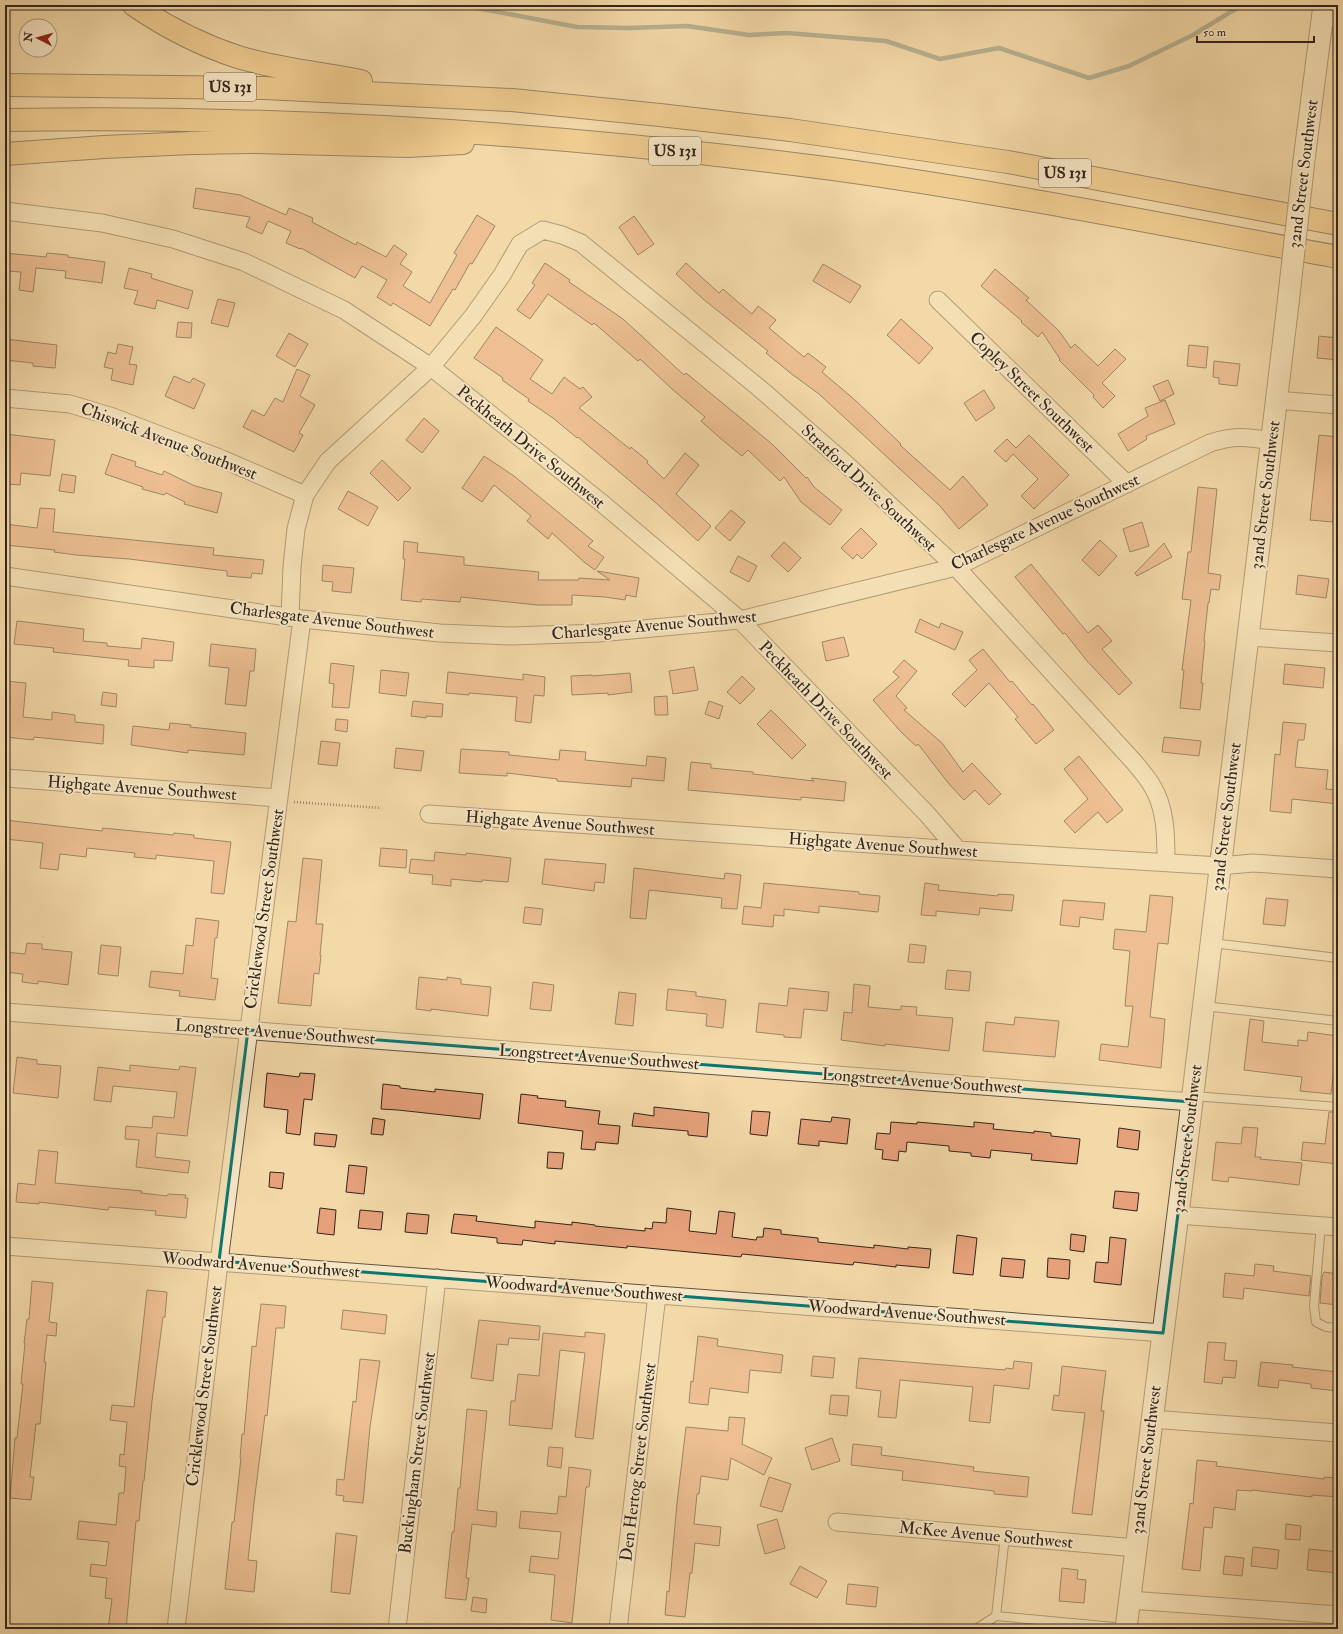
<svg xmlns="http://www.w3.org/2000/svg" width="1343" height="1634" font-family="'IM FELL Double Pica',serif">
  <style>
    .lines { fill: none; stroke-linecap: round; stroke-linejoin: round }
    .stream { stroke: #717e71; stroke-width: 4.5 }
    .building { fill: #e6a17b; stroke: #33261b }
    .service-casing { stroke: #63523e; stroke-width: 10 }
    .minor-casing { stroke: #63523e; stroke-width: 19 }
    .tertiary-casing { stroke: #63523e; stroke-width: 23 }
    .motorway-casing { stroke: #33261b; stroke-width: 24 }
    .path { stroke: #33261b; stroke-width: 2.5; stroke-dasharray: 1 2; stroke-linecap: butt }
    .service { stroke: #f7e6c6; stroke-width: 8 }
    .minor { stroke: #f7e6c6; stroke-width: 17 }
    .tertiary { stroke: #f7e6c6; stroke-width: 21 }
    .motorway { stroke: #eabc74; stroke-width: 22 }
    .tertiary-bridge-casing { stroke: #63523e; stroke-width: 23; stroke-linecap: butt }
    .tertiary-bridge { stroke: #f7e6c6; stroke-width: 21 }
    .marked { fill: none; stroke: #0f766e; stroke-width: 3; stroke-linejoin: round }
    .labels { text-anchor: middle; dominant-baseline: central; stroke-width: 4; stroke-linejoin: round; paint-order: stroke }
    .shield { fill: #f7e6c6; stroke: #6e604e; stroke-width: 1 }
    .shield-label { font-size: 16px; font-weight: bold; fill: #33261b }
    .street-label { font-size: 17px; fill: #33261b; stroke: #f7e6c6 }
  </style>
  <rect width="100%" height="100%" fill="#f3d8a8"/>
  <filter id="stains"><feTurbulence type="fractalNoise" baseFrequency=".005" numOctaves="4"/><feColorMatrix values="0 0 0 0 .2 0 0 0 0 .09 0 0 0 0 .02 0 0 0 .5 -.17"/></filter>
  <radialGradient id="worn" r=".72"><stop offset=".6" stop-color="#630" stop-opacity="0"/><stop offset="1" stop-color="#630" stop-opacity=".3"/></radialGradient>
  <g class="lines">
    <path class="stream" d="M461,5L577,27L629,28L687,26L749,35L787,33L886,41L940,59L999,48L1089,78L1129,66L1193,35L1242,5"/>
  </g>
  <path class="building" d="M196,188L240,195L286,215L289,208L313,218L312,222L356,245L357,242L386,257L394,245L407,254L400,264L412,272L403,286L430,303L457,255L454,253L477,215L495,226L472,264L470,263L455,290L453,289L430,326L393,303L391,306L377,297L387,280L362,266L355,278L301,248L300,249L286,243L291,231L268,221L262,234L246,227L250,217L193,208Z
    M634,216L654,244L638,255L619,227Z
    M5,253L46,257L47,253L68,255V257L105,262L102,283L65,278L66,271L36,268L33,292L19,290L21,272L5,271Z
    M545,263L570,280L569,282L623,319L684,375L686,373L772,444L806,478L807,477L814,487L842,510L830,525L801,502L784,477L780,481L748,450L742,456L720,438L701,421L705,417L672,389L640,359L638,361L594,323L592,325L548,294L530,319L517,310L535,285L532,283Z
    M686,263L719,293L723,289L752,314L758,306L776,320L769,328L804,357L808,353L826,367L822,372L855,400L901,444L900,445L950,490L963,476L988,505L959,529L940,506L819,394L793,375L766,353L768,351L703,299L676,274Z
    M823,264L861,286L850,303L813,281Z
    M129,268L152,274L151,278L193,291L188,309L157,300L155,309L134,304L138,291L124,288Z
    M995,269L1029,298L1026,300L1059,331L1071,348L1075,344L1098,366L1115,349L1126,359L1102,383L1115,396L1103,408L1093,397L1094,395L1059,360L1060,359L1042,332L1038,337L1021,322L1022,321L981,286Z
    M218,299L235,303L228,327L211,323Z
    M901,319L933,348L919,364L887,335Z
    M178,322L192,323L191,338L176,337Z
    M496,327L543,360L530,379L552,394L564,377L580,389L583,387L592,397L579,408L630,449L631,447L648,461L647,463L664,479L685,453L699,465L676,494L711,526L698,541L656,503L578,437L577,438L553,418L528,401L529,399L502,380L503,378L474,358Z
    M289,333L308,344L295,367L276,356Z
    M1319,336L1338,338V360L1317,358Z
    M5,339L57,345L55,368L33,366V363L5,360Z
    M118,344L133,347L129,364L137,365L133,385L111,380L113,369L104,367L108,352L116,354Z
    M1189,345L1208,347L1206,368L1187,366Z
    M1214,361L1240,364L1237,386L1219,384V378L1213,377Z
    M297,369L310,375L300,396L315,405L299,433L303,435L294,452L243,427L252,410L264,416L275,398L283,402Z
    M174,376L190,383L193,378L205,384L194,409L165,396Z
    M1168,380L1174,394L1160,401L1153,386Z
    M984,390L995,408L976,421L964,403Z
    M1165,400L1175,424L1146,436L1147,439L1128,451L1118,434L1148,416L1145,408Z
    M424,418L439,431L422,453L406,440Z
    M5,434L55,440L50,476L21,473L20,485L7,484L9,462H5Z
    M1029,435L1069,475L1034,509L1021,496L1038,479L1013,454L1006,462L994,451L1007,439L1016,448Z
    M1319,435L1338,437V468L1333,522L1310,520Z
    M112,454L136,462L135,466L162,475L164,471L195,486L222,493L217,513L184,504L185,502L166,493L164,495L142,489L143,487L105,474Z
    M484,456L514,476L593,541L588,546L604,557L595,570L584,562L552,533L548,539L527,521L531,516L494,485L482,502L462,488Z
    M382,460L411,488L398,501L370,473Z
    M62,474L76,476L74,493L59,491Z
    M1198,487L1217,489L1208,573L1221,575L1219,590L1211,589L1209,603H1208L1204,641H1205L1201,683H1203L1200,710L1180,708L1184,670H1182L1191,600L1182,599L1188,552H1191Z
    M348,491L378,507L368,526L338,509Z
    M40,508L55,509L53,532L214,548L213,555L264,560L262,574L252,573L251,578L227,576V571L129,559L76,555L54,552L55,550L5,545V524L37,528Z
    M731,510L745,522L730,541L715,528Z
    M1142,522L1149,546L1130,552L1123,529Z
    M861,528L877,544L862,559L857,554L853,559L841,548Z
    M1100,540L1117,556L1099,576L1082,560Z
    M404,541L418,543L417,552L464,557V565L539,572L538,580H578L579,578L610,580L597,571L639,578L636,597L626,595L625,600L605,597L572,595V605H537L461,597L460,602L422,599L421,602L401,600L405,559H403Z
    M784,542L801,558L788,572L771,556Z
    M1164,543L1172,557L1137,576L1135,573Z
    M738,556L757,566L749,582L730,572Z
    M1031,564L1088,633L1098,625L1112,641L1102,649L1132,683L1119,695L1087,661L1065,633L1063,634L1015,577Z
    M323,565L354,568L351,593L332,591L333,582L322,581Z
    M1298,575L1329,579L1326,598L1296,594Z
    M920,619L939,628L941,623L963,632L955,650L915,632Z
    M17,621L84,629L83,641L107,643V646L141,649L142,638L174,642L172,661L154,660V668L128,666L129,660L53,652L54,648L14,644Z
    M844,637L849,656L826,661L822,642Z
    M211,644L256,649L254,671H250L246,706L225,704L229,668L209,666Z
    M983,649L1010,682L1012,681L1032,705L1033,704L1054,730L1036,744L1015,719L1018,717L989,683L965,707L952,694L977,670L969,660Z
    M904,660L917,671L896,696L907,708L904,710L942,743L963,772L972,763L1001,794L989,805L975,790L964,800L949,784L918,744L916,746L901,732L873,700L899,677L893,672Z
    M331,663L354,666L349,708L332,707L334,684L329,683Z
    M1285,664L1325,668L1323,688L1283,684Z
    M694,667L698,690L673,694L669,671Z
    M381,670L409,673L406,696L379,693Z
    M448,672L523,680V674L545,677L544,696L534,695L531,723L515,721L517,697L469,693V695L446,693Z
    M630,673L632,692L608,695V693L572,695L571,676L592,675V676Z
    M742,676L755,689L740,704L727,692Z
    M5,681L26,683L23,717L52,720V712L75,715V722L104,725L103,744L34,737L33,740L6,737L10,698L5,697Z
    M103,692L117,694L116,707L101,705Z
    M667,696L668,715H655L654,697Z
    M413,701L443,704L442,717L426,716V718L411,716Z
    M709,701L723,706L719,719L705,714Z
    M771,710L806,745L792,759L757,724Z
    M336,719L348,720L347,732L335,730Z
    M1283,722L1306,724L1304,740H1298L1295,767L1328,770L1326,789L1338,790V804L1292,799L1291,813L1270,811L1275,754L1280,755Z
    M170,723L191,725L190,727L246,733L244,755L188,750V753L131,745L133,726L169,730Z
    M1164,737L1201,741L1199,756L1162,752Z
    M321,741L340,743L337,766L318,764Z
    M396,748L424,751L421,771L394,768Z
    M461,749L509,752V755L559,760L560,750L586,752L585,760L646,766L647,756L666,758L664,781L632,778L631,787L557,781V779L507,773V776L459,773Z
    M1079,756L1123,810L1107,823L1098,812L1075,833L1064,821L1088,799L1064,769Z
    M691,762L711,764V768L753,772V774L814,781L811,778L846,782L844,801L801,797V800L688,790Z
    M5,820L102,831L103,828L173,835L174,833L194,835V838L231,842L224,894L211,893L214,861L156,855V859L134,857L135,853L87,848L86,857L60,854L58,870L40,868L43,843L5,839Z
    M381,848L407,850L406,868L379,866Z
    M435,852L466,855V853L511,858L508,882L482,880V882L451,879V886L432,884L433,875L409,873L411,859L434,861Z
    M303,858L322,860L316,924H323L320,955H321L319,974L314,973L311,1006L278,1003L288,921L296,922Z
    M545,859L606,864L604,883L595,882L594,891L542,884Z
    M634,868L724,879L725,873L741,875L737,909L721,908L722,898L649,890L646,919L630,918Z
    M764,883L859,892V894L880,896L878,912L819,906V913L784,909V916L774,915L773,927L742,924L744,906L761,908Z
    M925,883L939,885L938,890L998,896V894L1014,895L1012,911L980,908L979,915L936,911V916L921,915Z
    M1150,895L1173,897L1168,944L1158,943L1150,1017L1165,1019L1161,1068L1099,1060L1101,1044L1128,1047L1133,1006H1125L1130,951L1113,949L1115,929L1146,932Z
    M1266,898L1288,900L1285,926L1263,924Z
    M1063,900L1105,903L1103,920L1080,917L1079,927L1060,925Z
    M525,907L543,909L541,925L523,923Z
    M196,918L219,921L217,938H215L211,978L218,979L215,1000L179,996L180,991L149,987L151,971L183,974L186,945L193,946Z
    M27,943L42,944V949L72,952L68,985L38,981V984L22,982L23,974L5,972V952L25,954Z
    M910,944L926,946L924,963L908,962Z
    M101,945L121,947L118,976L98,974Z
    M947,970L971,972L969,991L945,989Z
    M419,977L447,980V977L461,979V984L491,987L488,1016L431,1009V1011L416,1009Z
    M533,982L554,985L551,1011L530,1009Z
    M854,984L870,986L868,1007L901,1010V1006L917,1007L916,1015L953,1018L949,1051L885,1044V1046L841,1040L844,1012L852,1013Z
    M789,988L829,992L827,1011L804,1009L801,1038L784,1037V1035L756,1032L759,1003L787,1006Z
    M668,989L696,992V996L726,1000L723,1028L706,1026L707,1014L666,1010Z
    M619,992L636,994L633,1026L615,1024Z
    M1015,1017L1059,1021L1055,1057L983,1051L986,1022L1014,1025Z
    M1250,1019L1264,1021L1262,1042L1298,1046V1040L1307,1041L1308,1032L1338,1036L1331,1094L1300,1091L1302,1077L1244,1070Z
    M17,1057L37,1060V1064L61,1066L58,1098L13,1093Z
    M130,1065L179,1070L180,1066L196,1068L187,1136L157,1133L155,1157L190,1161L188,1173L136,1167L139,1140L125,1139L126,1126L152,1128L153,1116L174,1118L177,1092L113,1086L111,1102L94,1100L98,1067L130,1071Z
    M267,1073L299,1077L300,1073L315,1074L312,1100L304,1099L300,1135L286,1133L288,1110L264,1107Z
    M383,1084L400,1086V1088L435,1092V1089L483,1094L480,1119L398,1110L381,1109Z
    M521,1094L538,1096L537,1098L566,1101L565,1107L600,1111L598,1124L620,1126L618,1144L596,1142L595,1150L581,1149L583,1131L518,1123Z
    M654,1107L709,1113L707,1137L688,1135V1131L632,1126L634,1113L654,1116Z
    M752,1111L770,1112L767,1136L750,1134Z
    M1329,1112H1338V1164L1301,1160L1303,1142L1325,1144Z
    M832,1117L850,1119L847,1144L819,1141V1146L798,1144L801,1119L831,1122Z
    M373,1118L385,1120L383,1135L371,1134Z
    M891,1122L917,1124V1122L974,1127V1122L994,1124L993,1129L1034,1133V1131L1051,1133V1136L1080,1139L1077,1164L1031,1160L1032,1154L991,1150L990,1158L971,1156V1153L949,1151V1146L907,1142L906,1152L899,1151L898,1161L882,1159L883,1150L875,1149L877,1133L890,1134Z
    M1243,1127L1258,1128L1255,1157H1261L1260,1159L1302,1163L1299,1185L1229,1177L1228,1182L1212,1180L1216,1142L1241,1144Z
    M1119,1128L1140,1131L1138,1150L1117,1147Z
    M315,1133L337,1135L335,1147L314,1145Z
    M39,1150L58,1152L55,1183L142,1191L141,1193L167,1196L168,1194L186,1195L185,1198H188L186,1218L155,1215L156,1211L109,1207L108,1210L39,1202V1204L16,1202L18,1183L35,1185Z
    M548,1152L564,1153L562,1169L547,1168Z
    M349,1165L367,1167L364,1194L346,1192Z
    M270,1172L284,1173L282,1189L269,1187Z
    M1115,1191L1139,1193L1137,1211L1113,1208Z
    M320,1208L336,1210L334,1235L317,1233Z
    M667,1208L691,1211L689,1231L716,1234L719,1211L735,1213L732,1237L756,1240L757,1237H763L764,1228L781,1230V1234L818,1238V1242L874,1248V1245L908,1249V1247L931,1249L929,1268L896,1265V1267L854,1262L853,1265L742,1254L741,1257L627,1246V1248L555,1241V1244L523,1240L522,1245L497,1243V1238L451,1233L454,1214L477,1216L476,1221L535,1228V1221L572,1225V1222L595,1225V1226L645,1231V1228L652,1229L653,1222L666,1223Z
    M360,1210L383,1212L381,1230L358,1228Z
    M407,1213L429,1215L427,1234L405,1232Z
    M1071,1234L1086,1236L1084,1252L1070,1250Z
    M957,1235L977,1238L973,1275L953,1273Z
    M1110,1237L1126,1239L1121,1285L1094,1282L1096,1262L1108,1263Z
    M1002,1258L1025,1260L1023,1278L1000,1276Z
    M1048,1258L1070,1260L1069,1279L1047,1277Z
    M1255,1264L1274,1266L1273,1271L1311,1276L1309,1296L1244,1288L1243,1299L1223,1297L1225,1273L1254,1276Z
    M1324,1272L1338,1274V1305L1320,1303L1322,1277Z
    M32,1281L53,1283L49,1322L57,1323L56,1336L47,1335L44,1362H46L40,1424H36L30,1477H34L31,1500L10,1498L15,1438H17L23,1384H21L25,1343H24L27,1319H29Z
    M147,1290L167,1292L165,1317H163L152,1401L144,1481H143L139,1521H136L126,1629H108L112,1599L105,1598L107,1578L90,1576L91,1564L106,1566L109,1542L77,1539L79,1521L116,1525L119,1493H124L126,1467L119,1466L120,1454L124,1455L127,1422L110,1420L112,1405L134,1407Z
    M261,1304L286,1306L284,1328H276L267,1416L265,1415L254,1503L248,1560L257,1561L254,1592L225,1589L232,1522H234L241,1458H240L242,1434H244L252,1346L256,1347Z
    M343,1310L387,1315L385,1334L341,1329Z
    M479,1320L540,1326L539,1340L509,1338L508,1345L497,1344L493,1381L471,1378Z
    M585,1332L605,1334L593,1439L575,1437L585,1353L560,1350L552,1429L509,1425L511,1401H515L518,1374L539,1376L543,1333L585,1337Z
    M698,1336L718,1339L717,1346L783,1355L781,1373L750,1370L748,1393L710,1388L708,1405L689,1403L691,1381L693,1382Z
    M1208,1342L1226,1343L1224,1360L1237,1361L1235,1378L1223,1377L1222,1384L1204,1382Z
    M813,1356L835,1358L833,1378L811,1376Z
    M859,1358L1005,1370L1006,1368L1013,1369L1014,1361L1032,1363L1029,1389L994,1385L990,1423L969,1421L973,1387L900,1380L896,1418L878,1417L881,1391L856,1388Z
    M360,1359L380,1361L370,1427L363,1503L343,1501L344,1496L336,1495L337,1479L344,1480L353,1401L356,1402Z
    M1261,1362L1293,1365L1292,1367L1338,1372V1391L1311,1388V1384L1279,1380L1278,1388L1258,1386Z
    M1062,1366L1106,1371L1101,1411H1104L1092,1515L1072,1513L1085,1413L1052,1410L1054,1395L1059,1396Z
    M831,1395L849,1396L847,1416L829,1414Z
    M467,1409L487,1411L477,1510L497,1512L496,1527L472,1524L466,1578H469L466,1600L445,1598L452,1532H454L458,1488H460Z
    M729,1417L745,1418L742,1444L772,1458L764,1475L731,1458L728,1480L701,1476L699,1494H697L694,1524L721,1527L719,1546L695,1543L692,1573H690L685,1617L665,1615L667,1591L669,1592L677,1503L686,1427L728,1431Z
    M832,1438L840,1461L812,1470L805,1448Z
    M853,1444L882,1447L881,1455L974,1467L973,1471L1029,1477L1027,1497L994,1494V1491L902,1480L903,1471L851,1465Z
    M549,1447L563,1448L561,1468L547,1466Z
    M1197,1460L1217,1462L1216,1466L1324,1479V1477L1338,1478V1497L1312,1495V1497L1252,1490V1491L1237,1490L1235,1510L1214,1507L1212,1528L1204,1527L1200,1571L1182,1569L1190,1503L1193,1504Z
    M569,1467L591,1470L589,1487H586L572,1623L551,1620L555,1575L529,1572L531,1556L558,1559L561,1532L519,1528L521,1511L557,1514L559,1496L566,1497Z
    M769,1477L791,1484L782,1512L760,1506Z
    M777,1519L785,1548L765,1554L757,1525Z
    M1286,1524L1301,1526L1300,1540L1285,1539Z
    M336,1533L357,1536L350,1594L331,1592Z
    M1253,1547L1279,1550L1277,1569L1251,1566Z
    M1309,1549L1338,1552L1337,1573L1307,1570Z
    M1225,1556L1244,1558L1242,1576L1223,1574Z
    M800,1566L827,1581L817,1598L790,1584Z
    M1062,1568L1078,1570L1077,1579L1086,1580L1084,1603L1059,1601Z
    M848,1584L878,1587L876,1607L846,1604Z
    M473,1597L487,1599L486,1613L471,1611Z"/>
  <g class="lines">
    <defs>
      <path id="service" d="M1323,20L1338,24
        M1212,943L1338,958
        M1204,1006L1338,1021
        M1193,1096L1338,1107
        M1321,1225L1314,1306L1316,1322L1326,1327L1338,1328
        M996,1616L1125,1628
        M976,1629L996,1616L1005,1536"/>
      <path id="minor" d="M5,211L102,223L173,239L244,262L344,310L431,367L603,504L740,620L927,814L958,850
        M938,300L1127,484
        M5,398L70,404L113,417L222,459L305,495
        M1276,400L1338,405
        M5,576L302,619L440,633L512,636L599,633L740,620L956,567L1210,443C1235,435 1246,437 1272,441
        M290,617L292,567L296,529L305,495L328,461L431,367L473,316L502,275L520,244L543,230L562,235L581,243L758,387L846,464L956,567L1134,762C1140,769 1146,776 1151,784C1166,807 1166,836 1166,862
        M1248,637L1338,643
        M5,778L279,798
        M429,814L958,850L1220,866L1253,863L1338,869
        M5,1012L1192,1102
        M1177,1215L1338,1227
        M5,1246L1163,1333
        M1151,1419L1338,1433
        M837,1522L1136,1548
        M1129,1600L1338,1615
        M176,1629L221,1246L302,619
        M397,1629L437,1278
        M618,1629L657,1295"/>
      <path id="tertiary" d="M1304,160L1324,5
        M1126,1629L1192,1102L1288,304"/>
      <path id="motorway" d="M134,5C166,27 201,45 238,57C277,69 320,73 361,81
        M5,85L264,88L512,100L660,115L790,130L1008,162L1338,224
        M5,120C282,115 558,133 833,169C1002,192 1170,226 1338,257
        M5,154L104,147L192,143L252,142L408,146L463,143"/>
    </defs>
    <use href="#service" class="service-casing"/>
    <use href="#minor" class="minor-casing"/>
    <use href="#tertiary" class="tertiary-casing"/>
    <use href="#motorway" class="motorway-casing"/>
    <path class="path" d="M294,802L381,808"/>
    <use href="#service" class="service"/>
    <use href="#minor" class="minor"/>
    <use href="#tertiary" class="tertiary"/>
    <use href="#motorway" class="motorway"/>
    <defs>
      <path id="tertiary-bridge" d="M1288,304L1304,160"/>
    </defs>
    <use href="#tertiary-bridge" class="tertiary-bridge-casing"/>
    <use href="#tertiary-bridge" class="tertiary-bridge"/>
  </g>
  <path d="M0 0H1343V1634H0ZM248,1030L1192,1102L1163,1333L219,1261Z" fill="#f3d8a8" fill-opacity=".55" fill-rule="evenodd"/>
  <path class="marked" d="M248,1030L1192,1102L1163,1333L219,1261Z"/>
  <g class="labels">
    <g class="shield">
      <rect x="204" y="73" width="52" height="28" rx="3"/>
      <rect x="649" y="137" width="52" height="28" rx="3"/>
      <rect x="1039" y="159" width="52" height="28" rx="3"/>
    </g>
    <g class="shield-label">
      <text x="230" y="87">US 131</text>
      <text x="675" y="151">US 131</text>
      <text x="1065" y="173">US 131</text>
    </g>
    <g class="street-label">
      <text transform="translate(1303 174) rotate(-83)">32nd Street Southwest</text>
      <text transform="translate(1032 392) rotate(44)">Copley Street Southwest</text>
      <text transform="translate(169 441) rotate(21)">Chiswick Avenue Southwest</text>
      <text transform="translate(531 447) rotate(39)">Peckheath Drive Southwest</text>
      <text transform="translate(869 488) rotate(43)">Stratford Drive Southwest</text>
      <text transform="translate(1265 495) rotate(-83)">32nd Street Southwest</text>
      <text transform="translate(1045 522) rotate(-25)">Charlesgate Avenue Southwest</text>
      <text transform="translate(332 620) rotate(7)">Charlesgate Avenue Southwest</text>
      <text transform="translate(654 625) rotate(-5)">Charlesgate Avenue Southwest</text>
      <text transform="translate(826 710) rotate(46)">Peckheath Drive Southwest</text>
      <text transform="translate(142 788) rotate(4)">Highgate Avenue Southwest</text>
      <text transform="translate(1226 817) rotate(-83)">32nd Street Southwest</text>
      <text transform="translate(560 823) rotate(4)">Highgate Avenue Southwest</text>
      <text transform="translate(883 845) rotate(4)">Highgate Avenue Southwest</text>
      <text transform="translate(264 909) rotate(-82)">Cricklewood Street Southwest</text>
      <text transform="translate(275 1032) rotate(4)">Longstreet Avenue Southwest</text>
      <text transform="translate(599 1057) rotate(4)">Longstreet Avenue Southwest</text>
      <text transform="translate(922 1081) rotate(4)">Longstreet Avenue Southwest</text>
      <text transform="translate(1187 1139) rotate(-83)">32nd Street Southwest</text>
      <text transform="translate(261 1265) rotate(4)">Woodward Avenue Southwest</text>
      <text transform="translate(584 1289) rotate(4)">Woodward Avenue Southwest</text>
      <text transform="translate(907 1313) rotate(4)">Woodward Avenue Southwest</text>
      <text transform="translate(204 1386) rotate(-83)">Cricklewood Street Southwest</text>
      <text transform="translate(417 1453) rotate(-83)">Buckingham Street Southwest</text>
      <text transform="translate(1146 1460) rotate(-83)">32nd Street Southwest</text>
      <text transform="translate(638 1462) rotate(-83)">Den Hertog Street Southwest</text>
      <text transform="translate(986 1535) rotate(5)">McKee Avenue Southwest</text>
    </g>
  </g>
  <rect width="1343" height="1634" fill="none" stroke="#f3d8a8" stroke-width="20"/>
  <rect x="6" y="6" width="1331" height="1622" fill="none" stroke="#33261b" stroke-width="2"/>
  <rect x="10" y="10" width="1323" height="1614" fill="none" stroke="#33261b"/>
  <g transform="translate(38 38) rotate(276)"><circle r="19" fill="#f7e6c6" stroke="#a99982"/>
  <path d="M0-3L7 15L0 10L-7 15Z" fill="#8f2418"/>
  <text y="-6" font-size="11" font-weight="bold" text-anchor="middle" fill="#33261b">N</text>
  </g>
  <path d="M1197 36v6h117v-6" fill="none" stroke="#33261b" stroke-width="2"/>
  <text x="1203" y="36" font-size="12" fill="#33261b" stroke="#f7e6c6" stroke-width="3" paint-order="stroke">50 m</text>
  <rect width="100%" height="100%" filter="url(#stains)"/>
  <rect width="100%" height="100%" fill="url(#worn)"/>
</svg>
